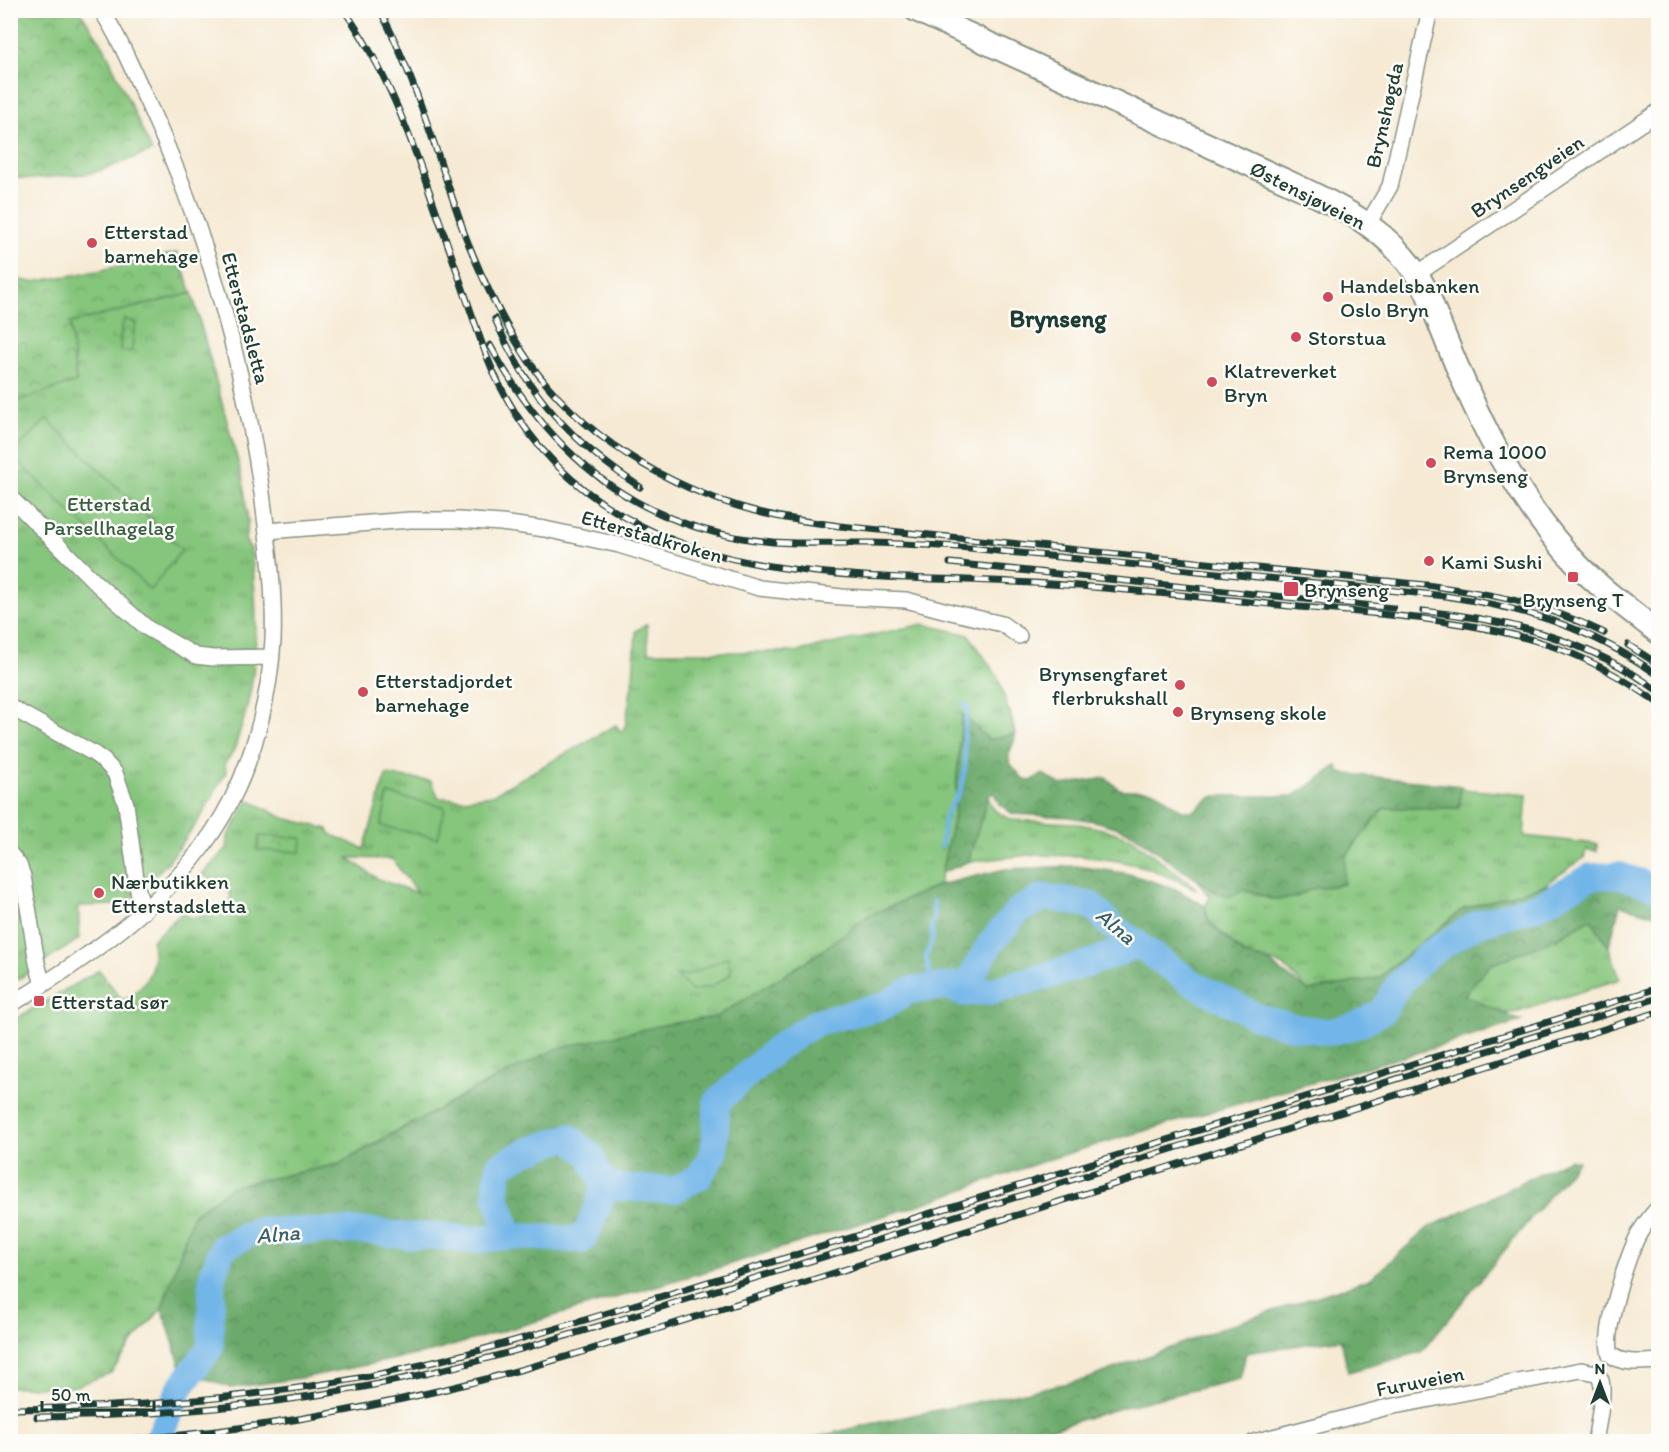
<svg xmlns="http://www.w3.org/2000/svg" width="1669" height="1452" font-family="Itim,sans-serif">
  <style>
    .grass { fill: url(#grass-tufts); stroke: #528158; stroke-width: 1.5; fill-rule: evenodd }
    .forest { fill: url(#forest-crowns); stroke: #467450; stroke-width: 1.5 }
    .park { fill: url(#park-crowns); stroke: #528158; stroke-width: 1.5 }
    .garden { fill: #85c57c; stroke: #528158; stroke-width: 1.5 }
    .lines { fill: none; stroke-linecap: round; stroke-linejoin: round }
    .stream { stroke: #72b5e8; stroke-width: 4.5 }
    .river { stroke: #72b5e8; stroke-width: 27 }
    .minor-casing { stroke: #8a9484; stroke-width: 18 }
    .secondary-casing { stroke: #8a9484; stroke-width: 26 }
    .minor { stroke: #fff; stroke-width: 15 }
    .secondary { stroke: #fff; stroke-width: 22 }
    .rail-casing { stroke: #1f3d34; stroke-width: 7 }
    .rail { stroke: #fdfcf7; stroke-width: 4.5; stroke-dasharray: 14; stroke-linecap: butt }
    .poi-dot { fill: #d1495b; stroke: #fdfcf7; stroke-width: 2 }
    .labels { text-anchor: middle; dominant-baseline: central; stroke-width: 5; stroke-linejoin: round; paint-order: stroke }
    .street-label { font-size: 21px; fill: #1f3d34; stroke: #fdfcf7 }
    .poi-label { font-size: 21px; fill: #1f3d34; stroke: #fdfcf7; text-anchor: start }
    .park-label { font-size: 21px; fill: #385f46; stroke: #fdfcf7 }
    .water-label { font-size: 22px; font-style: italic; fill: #38616a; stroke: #fdfcf7 }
    .quarter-label { font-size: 24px; font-weight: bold; fill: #1f3d34; stroke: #fdfcf7 }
  </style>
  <defs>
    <pattern id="grass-tufts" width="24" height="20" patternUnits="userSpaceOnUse" patternTransform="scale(1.5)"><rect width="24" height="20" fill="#85c57c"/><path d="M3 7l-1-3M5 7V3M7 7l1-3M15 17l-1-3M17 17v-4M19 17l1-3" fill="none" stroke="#6ca166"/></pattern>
    <pattern id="forest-crowns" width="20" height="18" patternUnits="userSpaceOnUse" patternTransform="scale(1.5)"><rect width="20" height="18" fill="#6caa6c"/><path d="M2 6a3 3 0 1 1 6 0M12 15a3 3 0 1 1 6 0" fill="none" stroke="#588c5a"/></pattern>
    <pattern id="park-crowns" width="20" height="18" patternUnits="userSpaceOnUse" patternTransform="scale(1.5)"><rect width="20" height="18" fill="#85c57c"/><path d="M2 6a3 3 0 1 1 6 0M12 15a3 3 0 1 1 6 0" fill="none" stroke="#6ca166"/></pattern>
  </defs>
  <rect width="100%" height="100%" fill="#fdfcf7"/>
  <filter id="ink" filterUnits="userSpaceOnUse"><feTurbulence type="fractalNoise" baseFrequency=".0167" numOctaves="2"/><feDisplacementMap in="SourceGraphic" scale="12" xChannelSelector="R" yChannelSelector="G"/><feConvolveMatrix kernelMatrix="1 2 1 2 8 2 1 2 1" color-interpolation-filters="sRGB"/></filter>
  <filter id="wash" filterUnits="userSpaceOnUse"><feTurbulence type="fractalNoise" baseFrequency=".008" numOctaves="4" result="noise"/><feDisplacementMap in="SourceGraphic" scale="24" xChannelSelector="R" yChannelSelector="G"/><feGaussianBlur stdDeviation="1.35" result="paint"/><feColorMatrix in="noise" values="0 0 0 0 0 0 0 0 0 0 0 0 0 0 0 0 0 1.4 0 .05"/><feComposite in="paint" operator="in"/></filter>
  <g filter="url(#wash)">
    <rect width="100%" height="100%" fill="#f6ead4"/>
    <path class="grass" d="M192,293L243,480L248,522L245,540L251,549C258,609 260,673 240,731C236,744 234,754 225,763L226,772L200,818L169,861L145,886L126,903L117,905L79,906V939L11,984L10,403L76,382L70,323Z
      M647,624L648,652H795L923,624L969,635L999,679L1008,710L1010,711L1015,734L989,740L962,715L954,816L939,885L868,916L815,956L716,1017L668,1024L407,1125L339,1164L233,1186L193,1215L162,1308L133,1342L111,1373L73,1387H11L10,1022L99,970L123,1001C138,992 151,978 153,960C154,953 152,946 152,940L183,912L191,918L230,910V892L202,874L228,847L227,844L228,836L249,800L284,818L328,829L330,834L364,849L386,775L431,781L439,798L464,799L492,795L616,725L621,732L625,727L633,678L636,631ZM348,858L392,859L417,893L378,879Z
      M1461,789L1527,795L1524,836L1597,844V851L1586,850L1584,858L1544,885L1463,909L1378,978L1308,991L1283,965L1245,955L1209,921L1205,906L1210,898L1198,880L1217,892L1243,890L1253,892L1270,899L1294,898L1311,889L1344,884L1345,857L1383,808H1459Z
      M988,795L992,807L997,812L1012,820L1074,823L1107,830L1131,838L1197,889L1148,868L1119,861L1081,856L1029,855L968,862Z
      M1591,919L1609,947L1620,979L1518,1012L1503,1014L1463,995L1490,965L1554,940Z"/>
    <path class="forest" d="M962,714L989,740L1015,734C1016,744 1007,751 1009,759C1010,766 1020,774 1024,780L1031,781L1043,774L1061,785L1105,778C1111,780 1114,787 1120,789C1133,792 1147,787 1158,793C1167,798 1180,814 1192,811C1201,808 1204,798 1216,796H1294L1337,766L1340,773L1461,786L1459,808H1384L1345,857L1344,884L1311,889L1294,898L1270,899L1253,892L1243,890L1229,897L1217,892L1182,870L1133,834L1116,827L1094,821L1068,817L1013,814L999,804L994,793L988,796L968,862L941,873L954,816Z
      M1076,866L1125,873L1174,888L1205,906L1209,922L1245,955L1266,960L1308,991L1378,978L1463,909L1544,885L1609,882L1643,895L1658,898V916L1620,905L1609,947L1591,919L1554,940L1490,965L1464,995L1521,1021L1434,1048L1116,1139L1050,1159L922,1204L721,1267L435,1351L307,1377L231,1388L182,1370L162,1308L193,1215L233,1186L339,1164L477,1088L558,1048L668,1024L716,1017L815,956L868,916L939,885L1005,869Z
      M1569,1159L1578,1161L1421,1352L1348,1372L1341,1339L1246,1353L1240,1379L1127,1406L1010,1441H799L870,1424L1087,1379L1236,1323L1370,1279L1428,1228Z"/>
    <path class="park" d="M10,11H80L104,47L152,151L94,173L31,179L11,177Z
      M177,253L192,293L70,323L76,382L11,403V278L32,282L97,271Z
      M124,319L136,323L133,337L132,351H120L121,332Z
      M259,836L302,838L301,852L258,850Z"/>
    <path class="garden" d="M47,419L182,550L150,590L11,454Z
      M388,794L445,807L438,838L381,826Z
      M728,957L731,974L711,987L692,991L676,975L686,976Z"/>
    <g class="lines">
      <path class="stream" d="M941,846L945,816L961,789L965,768L964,729L968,707L963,704
        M932,988L926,956L933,937L931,926L934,919L933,901"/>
      <path class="river" d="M950,988L963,993L991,991L1081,966L1139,945
        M510,1236L582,1240L588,1230L605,1187
        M157,1442L180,1388L210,1348L212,1276L223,1247L256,1231H371L407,1236H437L474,1240L510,1236L496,1195L499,1166L528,1151L569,1137L590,1155L605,1187L674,1190L699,1177L714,1152L717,1102L777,1048L817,1022L884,1006L910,990L967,984L990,944L1018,911L1044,897L1091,905L1112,926L1192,983L1258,1017L1294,1027L1330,1032L1355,1026L1382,1012L1398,985L1427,955L1477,924L1540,905L1590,877L1618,875L1658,888"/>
    </g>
  </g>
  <g filter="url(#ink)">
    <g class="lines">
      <defs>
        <path id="minor" d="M1368,224L1390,186L1430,10
          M1417,274L1658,112
          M10,497L97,584L147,628L196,656L213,658L271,657
          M267,531L410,520H459L501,523L545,529L619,545L759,588L842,597L906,600L951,612L1002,624L1019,636
          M10,707L93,753L104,761L115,773L126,804L137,886L143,912
          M10,854L19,865L23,876L37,963L43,985
          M10,1005C98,952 185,892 232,799C256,751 270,693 273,640C275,591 268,541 262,493C242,357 205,226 147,101C133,71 120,38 101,10
          M1658,1208C1651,1216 1644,1224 1639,1234C1628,1253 1602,1334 1610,1354C1622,1365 1643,1362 1658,1361
          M1254,1442L1384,1408L1581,1370L1596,1373C1598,1375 1601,1378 1601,1381C1605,1393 1597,1428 1595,1442"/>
        <path id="secondary" d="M916,10L1288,182C1347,210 1395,231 1427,292C1465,389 1505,489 1578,565C1602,590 1631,611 1658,632"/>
      </defs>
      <use href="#minor" class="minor-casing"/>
      <use href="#secondary" class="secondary-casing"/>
      <use href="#minor" class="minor"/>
      <use href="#secondary" class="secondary"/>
      <defs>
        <path id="rail" d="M344,10C386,69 410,135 433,202C449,247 464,293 480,338C487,358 495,378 506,397C563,502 670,553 784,568C859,579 936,578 1012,582C1101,586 1190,596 1279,605C1367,614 1465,617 1549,645C1588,658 1625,679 1658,703
          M380,10C416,79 437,155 463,229
          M460,222C478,270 499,317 528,360C579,435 668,488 755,511C783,519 811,522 840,526L1426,585C1492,594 1544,603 1604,633
          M495,319C527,395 572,442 640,487
          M490,345C551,458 642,531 773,542C806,544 840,543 873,543C905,544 937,545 969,548L1446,596C1528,609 1589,627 1658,675
          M950,563L1393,608
          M1423,611C1507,619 1590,640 1658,691
          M1628,645L1658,664
          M10,1409C120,1408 229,1400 337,1382C426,1367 512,1342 598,1316L1658,988
          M37,1417C162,1416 286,1405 407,1378C494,1359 579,1332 665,1306L1658,998
          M104,1442C219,1434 334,1416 446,1389C522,1371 596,1348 670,1325L1658,1012"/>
      </defs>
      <use href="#rail" class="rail-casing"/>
      <use href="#rail" class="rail"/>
    </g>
  </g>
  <g class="poi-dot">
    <circle cx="92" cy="243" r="6"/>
    <circle cx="1328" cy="297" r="6"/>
    <circle cx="1296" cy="337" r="6"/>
    <circle cx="1212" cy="382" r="6"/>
    <circle cx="1431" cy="463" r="6"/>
    <circle cx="1429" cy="561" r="6"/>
    <rect x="1567" y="571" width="12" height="12" rx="3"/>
    <rect x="1283" y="581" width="16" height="16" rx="3"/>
    <circle cx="1180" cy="685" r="6"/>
    <circle cx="363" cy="692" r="6"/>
    <circle cx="1178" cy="712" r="6"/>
    <circle cx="99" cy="893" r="6"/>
    <rect x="33" y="995" width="12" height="12" rx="3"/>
  </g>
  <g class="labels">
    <g class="street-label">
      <text transform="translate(1384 115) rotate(-77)">Brynshøgda</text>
      <text transform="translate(1527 176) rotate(-34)">Brynsengveien</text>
      <text transform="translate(1308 195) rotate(27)">Østensjøveien</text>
      <text transform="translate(246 318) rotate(75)">Etterstadsletta</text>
      <text transform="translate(652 536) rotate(16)">Etterstadkroken</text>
      <text transform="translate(1420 1381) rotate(-11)">Furuveien</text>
    </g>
    <g class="poi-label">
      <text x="104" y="231">Etterstad<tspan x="104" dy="24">barnehage</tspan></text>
      <text x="1340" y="285">Handelsbanken<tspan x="1340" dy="24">Oslo Bryn</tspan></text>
      <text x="1308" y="337">Storstua</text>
      <text x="1224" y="370">Klatreverket<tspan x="1224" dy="24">Bryn</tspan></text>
      <text x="1443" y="451">Rema 1000<tspan x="1443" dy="24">Brynseng</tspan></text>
      <text x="1441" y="561">Kami Sushi</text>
      <text x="1304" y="589">Brynseng</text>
      <text x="1573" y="599" text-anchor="middle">Brynseng T</text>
      <text x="1168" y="673" text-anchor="end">Brynsengfaret<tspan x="1168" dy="24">flerbrukshall</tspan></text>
      <text x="375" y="680">Etterstadjordet<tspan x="375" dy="24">barnehage</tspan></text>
      <text x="1190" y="712">Brynseng skole</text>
      <text x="111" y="881">Nærbutikken<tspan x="111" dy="24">Etterstadsletta</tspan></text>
      <text x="51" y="1001">Etterstad sør</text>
    </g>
    <g class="park-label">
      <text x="109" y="503">Etterstad<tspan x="109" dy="24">Parsellhagelag</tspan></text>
    </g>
    <g class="water-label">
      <text transform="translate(1116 926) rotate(40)">Alna</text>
      <text transform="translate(278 1234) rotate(-5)">Alna</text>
    </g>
    <g class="quarter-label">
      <text x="1058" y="318">Brynseng</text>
    </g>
  </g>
  <rect width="1669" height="1452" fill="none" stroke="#fdfcf7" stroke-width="36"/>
  <g transform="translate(1600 1383)" stroke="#fdfcf7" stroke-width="4.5" paint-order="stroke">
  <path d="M0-4.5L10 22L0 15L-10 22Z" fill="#1f3d34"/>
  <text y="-9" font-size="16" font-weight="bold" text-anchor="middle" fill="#1f3d34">N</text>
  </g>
  <path d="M42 1401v9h112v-9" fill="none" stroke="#1f3d34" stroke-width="3"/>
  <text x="51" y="1401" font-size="18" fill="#1f3d34" stroke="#fdfcf7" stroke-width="4.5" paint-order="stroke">50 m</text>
</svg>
